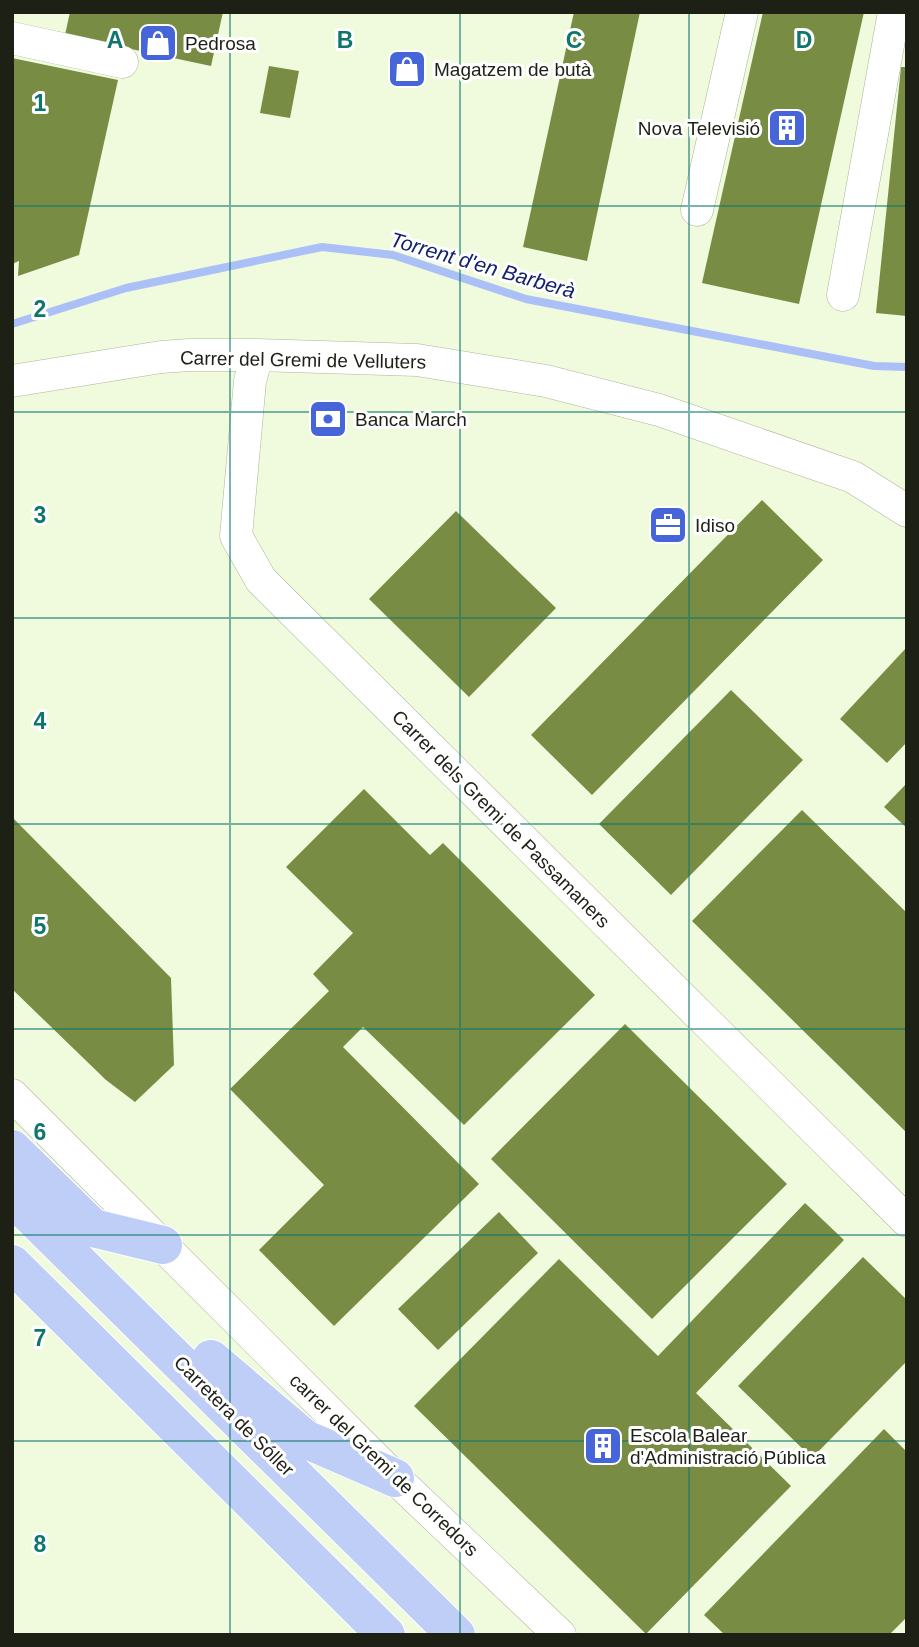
<svg xmlns="http://www.w3.org/2000/svg" width="919" height="1647" font-family="Helvetica,sans-serif">
  <style>
    .lines { fill: none; stroke-linecap: round; stroke-linejoin: round }
    .stream { stroke: #abc0f7; stroke-width: 8 }
    .building { fill: #788d43 }
    .minor-casing { stroke: #acb69a; stroke-width: 33 }
    .major-casing { stroke: #fff; stroke-width: 40 }
    .minor { stroke: #fff; stroke-width: 32 }
    .major { stroke: #bfcef7; stroke-width: 38 }
    .grid { fill: none; stroke: #0f766e; stroke-width: 2; stroke-opacity: 0.55 }
    .labels { text-anchor: middle; dominant-baseline: central; stroke-width: 6; stroke-linejoin: round; paint-order: stroke }
    .poi-label { font-size: 19px; fill: #1d2015; stroke: #fff; text-anchor: start }
    .street-label { font-size: 19px; fill: #1d2015; stroke: #fff }
    .water-label { font-size: 21px; font-style: italic; fill: #13216e; stroke: #fff }
    .grid-label { font-size: 23px; text-anchor: middle; font-weight: bold; fill: #0f766e; stroke: #fff; stroke-width: 6; stroke-linejoin: round; paint-order: stroke }
  </style>
  <rect width="100%" height="100%" fill="#f0fadc"/>
  <g class="lines">
    <path class="stream" d="M12,324L126,288L322,247L393,255L526,299L874,366L907,367"/>
  </g>
  <path class="building" d="M70,12H223L211,66L65,35Z
    M574,12H640L587,261L523,247Z
    M763,12H864L799,304L702,283Z
    M12,58L118,80L79,255L18,276L19,261L12,264Z
    M269,66L299,71L290,118L260,113Z
    M901,67H907V316L876,313Z
    M762,500L823,560L592,795L531,735Z
    M456,511L556,608L469,697L369,599Z
    M907,647V742L887,763L840,719Z
    M731,690L803,760L671,895L599,824Z
    M907,783V828L884,807Z
    M364,789L430,855L443,843L595,995L464,1125L363,1027L343,1047L479,1184L334,1326L259,1250L324,1185L230,1089L329,991L313,974L353,933L286,867Z
    M802,810L907,913V1133L692,921Z
    M12,817L171,978L174,1065L135,1102L106,1080L12,989Z
    M625,1024L787,1184L652,1319L491,1159Z
    M805,1203L844,1240L696,1393L791,1486L646,1634L414,1406L559,1259L658,1356Z
    M499,1212L538,1253L438,1350L398,1309Z
    M863,1257L907,1300V1361L812,1458L738,1386Z
    M884,1429L907,1452V1617L889,1635H725L704,1615Z"/>
  <g class="lines">
    <defs>
      <path id="minor" d="M12,38L122,62
        M697,210L742,12
        M843,295L894,12
        M257,355L250,381L236,536L261,580L907,1221
        M12,381L161,357L190,355H257L417,360L546,381L659,410L853,477L907,511
        M12,1095L395,1478L560,1635"/>
      <path id="major" d="M12,1149L93,1228L163,1245
        M12,1197L456,1635
        M12,1264L386,1635
        M211,1359L305,1439L395,1478"/>
    </defs>
    <use href="#minor" class="minor-casing"/>
    <use href="#major" class="major-casing"/>
    <use href="#minor" class="minor"/>
    <use href="#major" class="major"/>
  </g>
  <path class="grid" d="M230,12V1635M460,12V1635M689,12V1635M12,206H907M12,412H907M12,618H907M12,824H907M12,1029H907M12,1235H907M12,1441H907"/>
  <defs>
    <symbol id="shop-square" viewBox="-11 -11 22 22"><rect x="-9" y="-9" width="18" height="18" rx="4" fill="#4565d8" stroke="#fff"/><path d="M-5-2.5h2.3a2.7 3.5 0 0 1 5.4 0H5L5.5 6h-11ZM-1.5-2.5h3a1.5 2.3 0 0 0-3 0Z" fill="#fff"/></symbol>
    <symbol id="building-square" viewBox="-11 -11 22 22"><rect x="-9" y="-9" width="18" height="18" rx="4" fill="#4565d8" stroke="#fff"/><path d="M-4-6H4V6H1V3H-1V6H-4ZM-2.5-4.3h1.7v1.8h-1.7ZM.8-4.3h1.7v1.8H.8ZM-2.5-1h1.7V.8h-1.7ZM.8-1h1.7V.8H.8Z" fill="#fff"/></symbol>
    <symbol id="bank-square" viewBox="-11 -11 22 22"><rect x="-9" y="-9" width="18" height="18" rx="4" fill="#4565d8" stroke="#fff"/><path d="M-6-4H6V4H-6ZM0-2.3a2.3 2.3 0 1 0 0 4.6a2.3 2.3 0 1 0 0-4.6Z" fill="#fff"/></symbol>
    <symbol id="office-square" viewBox="-11 -11 22 22"><rect x="-9" y="-9" width="18" height="18" rx="4" fill="#4565d8" stroke="#fff"/><path d="M-6-3h4V-5.5h4V-3h4V5H-6ZM-1-4.5V-3h2v-1.5ZM-6 0V1H6V0Z" fill="#fff"/></symbol>
  </defs>
  <g fill-rule="evenodd">
    <use href="#shop-square" x="136" y="21" width="44" height="44"/>
    <use href="#shop-square" x="385" y="47" width="44" height="44"/>
    <use href="#building-square" x="765" y="106" width="44" height="44"/>
    <use href="#bank-square" x="306" y="397" width="44" height="44"/>
    <use href="#office-square" x="646" y="503" width="44" height="44"/>
    <use href="#building-square" x="581" y="1424" width="44" height="44"/>
  </g>
  <g class="labels">
    <g class="poi-label">
      <text x="185" y="43">Pedrosa</text>
      <text x="434" y="69">Magatzem de butà</text>
      <text x="760" y="128" text-anchor="end">Nova Televisió</text>
      <text x="355" y="419">Banca March</text>
      <text x="695" y="525">Idiso</text>
      <text x="630" y="1435">Escola Balear<tspan x="630" dy="22">d'Administració Pública</tspan></text>
    </g>
    <g class="street-label">
      <text transform="translate(303 360) rotate(1)">Carrer del Gremi de Velluters</text>
      <text transform="translate(501 819) rotate(45)">Carrer dels Gremi de Passamaners</text>
      <text transform="translate(234 1416) rotate(45)">Carretera de Sóller</text>
      <text transform="translate(384 1465) rotate(44)">carrer del Gremi de Corredors</text>
    </g>
    <g class="water-label">
      <text transform="translate(483 265) rotate(16)">Torrent d'en Barberà</text>
    </g>
  </g>
  <g class="grid-label">
    <text x="115" y="48">A</text>
    <text x="345" y="48">B</text>
    <text x="574" y="48">C</text>
    <text x="804" y="48">D</text>
    <text x="40" y="111">1</text>
    <text x="40" y="317">2</text>
    <text x="40" y="523">3</text>
    <text x="40" y="729">4</text>
    <text x="40" y="934">5</text>
    <text x="40" y="1140">6</text>
    <text x="40" y="1346">7</text>
    <text x="40" y="1552">8</text>
  </g>
  <rect width="919" height="1647" fill="none" stroke="#1d2015" stroke-width="28"/>
</svg>
